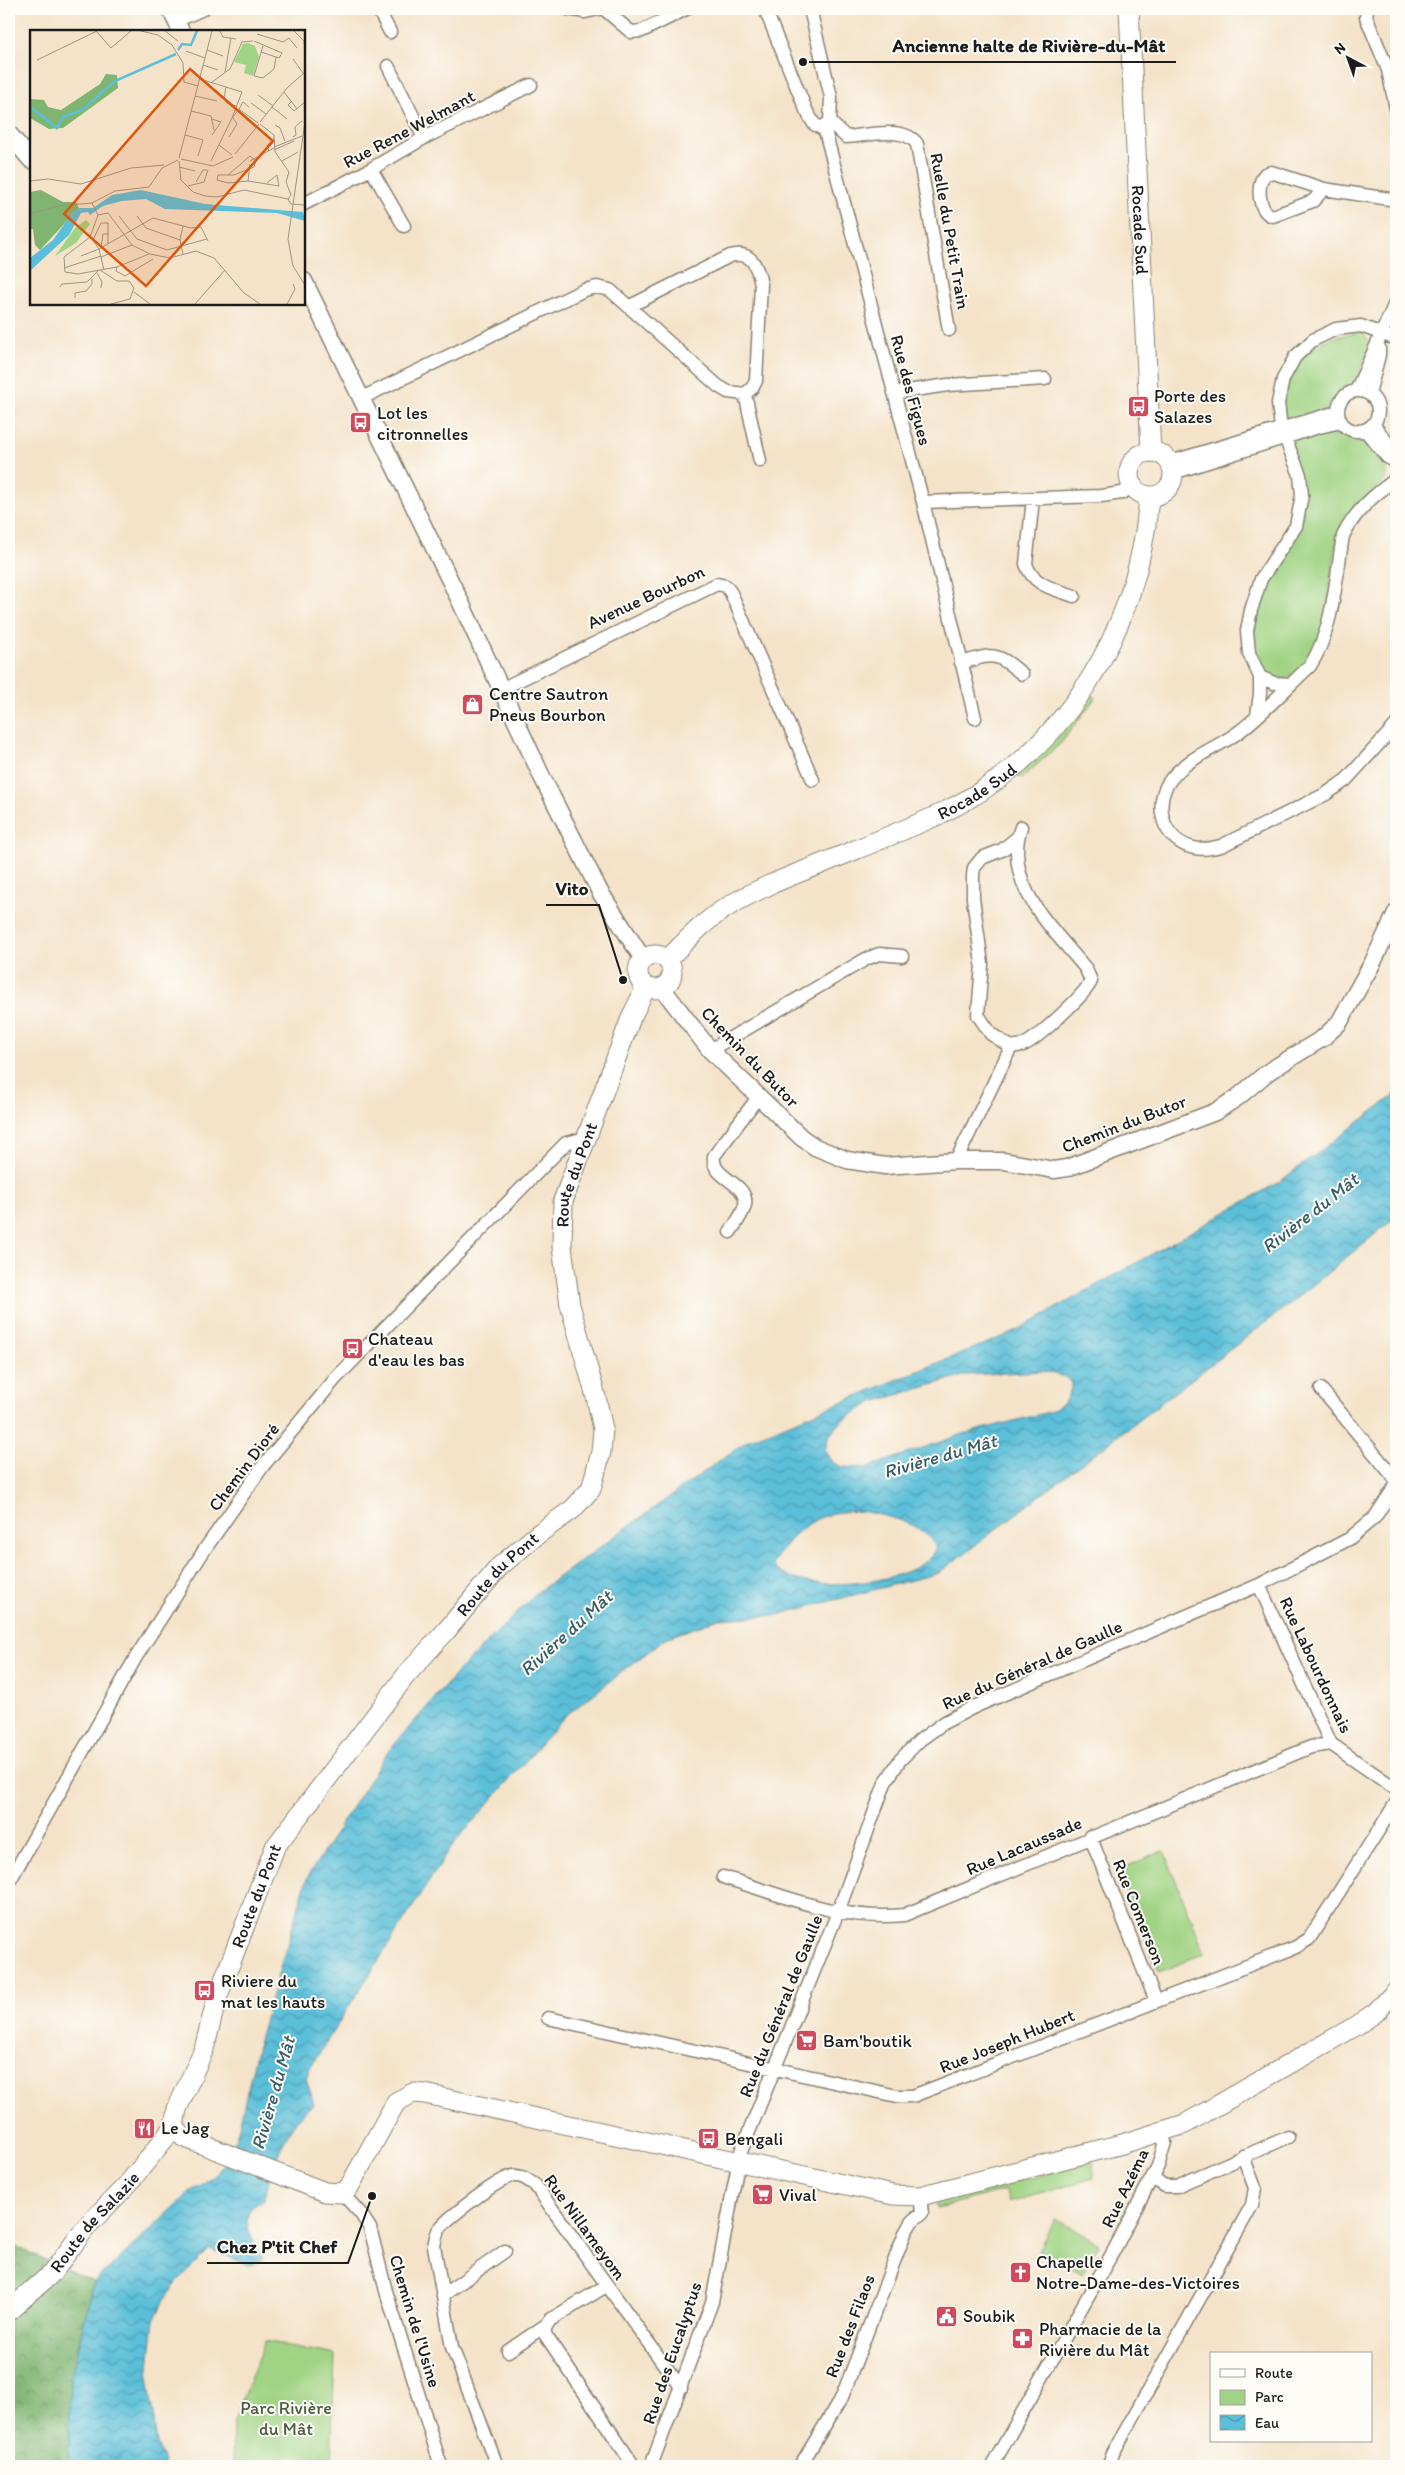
<svg xmlns="http://www.w3.org/2000/svg" width="1405" height="2475" font-family="Itim,sans-serif">
  <style>
    .green { fill: #a0d383; stroke: #5e7850 }
    .forest { fill: url(#forest-crowns); stroke: #4e6846 }
    .water { fill: url(#water-waves); stroke: #3c6e7a; fill-rule: evenodd }
    .lines { fill: none; stroke-linecap: round; stroke-linejoin: round }
    .minor-casing { stroke: #888072; stroke-width: 15 }
    .tertiary-casing { stroke: #888072; stroke-width: 19 }
    .secondary-casing { stroke: #888072; stroke-width: 21 }
    .minor { stroke: #fff; stroke-width: 12 }
    .tertiary { stroke: #fff; stroke-width: 16 }
    .secondary { stroke: #fff; stroke-width: 19 }
    .labels { text-anchor: middle; dominant-baseline: central; stroke-width: 4; stroke-linejoin: round; paint-order: stroke }
    .street-label { font-size: 18px; fill: #1c1c1c; stroke: #fdfcf7 }
    .poi-label { font-size: 18px; fill: #1c1c1c; stroke: #fdfcf7; text-anchor: start }
    .park-label { font-size: 18px; fill: #4a5c40; stroke: #fdfcf7 }
    .water-label { font-size: 19px; font-style: italic; fill: #355d68; stroke: #fdfcf7 }
    .inset-river { fill: none; stroke: #5bbfd9; stroke-width: 2.5 }
    .inset-road { fill: none; stroke: #9e9384; stroke-width: 1 }
    .view { fill: #de560d; fill-opacity: 0.15; stroke: #de560d; stroke-width: 2.5 }
    .inset-edge { fill: none; stroke: #1c1c1c; stroke-width: 2.5 }
    .leader { fill: none; stroke: #1c1c1c; stroke-width: 2 }
    .callout-dot { fill: #1c1c1c; stroke: #fdfcf7; stroke-width: 2 }
    .callout-label { font-size: 19px; text-anchor: middle; font-weight: bold; fill: #1c1c1c; stroke: #fdfcf7; stroke-width: 4; stroke-linejoin: round; paint-order: stroke }
  </style>
  <defs>
    <pattern id="forest-crowns" width="20" height="18" patternUnits="userSpaceOnUse" patternTransform="scale(1.25)"><rect width="20" height="18" fill="#80b571"/><path d="M2 6a3 3 0 1 1 6 0M12 15a3 3 0 1 1 6 0" fill="none" stroke="#68925c"/></pattern>
    <pattern id="water-waves" width="16" height="10" patternUnits="userSpaceOnUse" patternTransform="scale(1.25)"><rect width="16" height="10" fill="#5bbfd9"/><path d="M0 5q4-4 8 0t8 0" fill="none" stroke="#4a9aaf"/></pattern>
  </defs>
  <rect width="100%" height="100%" fill="#fdfcf7"/>
  <filter id="ink" filterUnits="userSpaceOnUse"><feTurbulence type="fractalNoise" baseFrequency=".02" numOctaves="2"/><feDisplacementMap in="SourceGraphic" scale="10" xChannelSelector="R" yChannelSelector="G"/><feConvolveMatrix kernelMatrix="1 2 1 2 8 2 1 2 1" color-interpolation-filters="sRGB"/></filter>
  <filter id="wash" filterUnits="userSpaceOnUse"><feTurbulence type="fractalNoise" baseFrequency=".0096" numOctaves="4" result="noise"/><feDisplacementMap in="SourceGraphic" scale="20" xChannelSelector="R" yChannelSelector="G"/><feGaussianBlur stdDeviation="1.12" result="paint"/><feColorMatrix in="noise" values="0 0 0 0 0 0 0 0 0 0 0 0 0 0 0 0 0 1.4 0 .05"/><feComposite in="paint" operator="in"/></filter>
  <g filter="url(#wash)">
    <rect width="100%" height="100%" fill="#f4e3c9"/>
    <path class="green" d="M1363,333L1371,344L1355,383L1340,389L1326,410L1288,420L1282,414C1289,362 1309,336 1363,333Z
      M1332,427L1345,434L1363,437L1383,460L1388,470L1386,479C1375,491 1346,517 1341,530C1328,562 1330,636 1312,659C1303,669 1288,682 1273,679C1265,677 1262,670 1258,664C1235,618 1282,553 1304,514L1290,444L1292,438Z
      M1092,695L1096,697L1061,743L1022,778L1017,777L1056,739Z
      M1164,1851L1205,1953L1159,1972L1118,1870Z
      M1093,2161L1094,2178L1009,2203L1005,2190L938,2208L936,2202Z
      M1055,2219L1099,2243L1082,2274L1038,2250Z
      M265,2341L335,2355L331,2466H232L233,2423Z"/>
    <path class="forest" d="M15,2246L94,2282L70,2380L69,2466H9V2251Z"/>
    <path class="water" d="M1396,1094V1217L1291,1303L939,1573L777,1615L719,1619L666,1638L564,1717L451,1847L311,2066L306,2078L314,2104C284,2124 273,2168 263,2201C233,2210 253,2242 263,2260L248,2265L210,2249L173,2286L154,2320L148,2376L157,2444L165,2466H69L70,2380L94,2282L194,2189L213,2177L227,2161L238,2131L261,2032L307,1878L386,1754L460,1669L539,1591L748,1440L1012,1333L1279,1182ZM1043,1371L1066,1377L1071,1383V1389L1064,1403L1049,1412L963,1434L866,1468L842,1467L832,1462L825,1451L828,1437L843,1420L873,1402L966,1375ZM861,1511C890,1517 920,1521 937,1547C925,1585 793,1598 773,1565C783,1542 809,1518 834,1513C842,1511 853,1512 861,1511Z"/>
  </g>
  <g filter="url(#ink)">
    <g class="lines">
      <defs>
        <path id="minor" d="M378,9L390,32
          M568,9L585,12L599,9
          M604,9L631,32L642,31L686,9
          M765,9L806,110L814,124L821,128L830,122L831,97L810,9
          M1367,9L1366,17L1388,70L1396,109
          M176,21L203,9
          M388,66L424,138
          M830,122L846,137C866,136 904,125 917,144L949,330
          M824,127L923,502L975,718
          M371,169L404,226
          M1324,189L1313,201L1273,216C1258,213 1256,184 1265,174L1271,172L1324,189L1396,200
          M304,204L371,169L424,138L531,85
          M1338 411a20 20 0 1 1 40 0a20 20 0 1 1-40 0Z
          M1356,391L1396,301
          M894,393L948,385L1045,379
          M745,394L760,461
          M1369,394L1379,355V347
          M360,399L584,290L597,287L610,290L718,386L728,392L745,394L752,388L756,381L761,284C757,266 752,250 730,256L630,306
          M1373,424L1394,451L1396,461
          M1365,430L1387,457L1396,462
          M1170,462L1337,412
          M1173,473L1315,428L1341,422
          M1396,479C1374,495 1355,511 1343,536C1336,577 1333,631 1310,666C1287,687 1265,712 1240,731C1218,748 1188,757 1171,779C1152,803 1162,841 1194,848C1203,850 1212,848 1221,846L1326,794L1346,780L1396,725
          M1033,499L1026,564C1033,586 1055,589 1074,596
          M923,502L1101,496L1122,493L1133,486
          M961,663C994,654 995,651 1022,674
          M1260,677L1274,683L1290,684
          M501,689L717,584L726,586L731,593L813,780
          M1257,715L1260,694V677L1249,653L1247,631L1251,610L1261,579L1296,526L1302,495L1300,475L1281,428L1278,403L1283,379L1295,357L1313,340L1336,329L1361,326L1396,339
          M1018,837L1002,850L982,858L974,868L973,875V898L982,964L978,1015L991,1034L1011,1047C1015,1046 1019,1046 1023,1045C1036,1040 1086,994 1091,981L1086,969C1053,928 1002,885 1021,827
          M710,1050L866,959L879,954L902,956
          M956,1161L1011,1047
          M730,1232C735,1225 743,1214 745,1205C749,1182 710,1179 714,1156L759,1096
          M1321,1389L1396,1480
          M1259,1585L1331,1744L1396,1789
          M1090,1836L1156,2001
          M723,1877C781,1895 843,1922 904,1915L1311,1747L1331,1744
          M9,1882L136,1657L205,1549L263,1466L336,1378L566,1143L586,1138
          M548,2018L897,2096H913L1296,1947L1309,1939L1396,1803
          M1152,2178L1165,2186H1177L1288,2137
          M342,2193L361,2214L370,2228L386,2291L441,2466
          M606,2286L550,2320L544,2330L546,2336L634,2466
          M443,2295L505,2251
          M508,2351L546,2325
          M497,2466L452,2347L434,2246C435,2242 436,2235 438,2231C444,2220 501,2177 513,2176C522,2175 528,2180 535,2185L681,2388
          M651,2466L712,2302L740,2154L838,1912L885,1783L900,1760L920,1740L945,1722L974,1707L1259,1585L1349,1539L1375,1517L1396,1485
          M800,2466L842,2397L905,2233L912,2221L922,2213L920,2196
          M992,2466L1113,2252L1158,2166L1165,2142L1161,2133
          M1109,2466L1113,2453L1252,2205L1255,2188L1243,2156"/>
        <path id="tertiary" d="M170,9L181,31
          M9,134L31,160
          M304,281L461,603L543,779L600,892L643,959
          M662,988L710,1050L802,1138L815,1147L847,1160L885,1166L956,1161H1004L1054,1170L1067,1168L1215,1112L1238,1097L1268,1072L1323,1038L1339,1023L1373,962L1396,913"/>
        <g id="secondary">
          <path id="s1" d="M1129,9L1151,452"/>
          <circle cx="1151" cy="474" r="22"/>
          <circle cx="655" cy="972" r="17"/>
          <path id="s2" d="M667,960C685,942 702,923 724,909C752,891 785,878 816,866C857,849 898,833 938,815C1063,757 1140,630 1149,496"/>
          <path d="M174,2127L183,2137L325,2192L342,2193L348,2189L396,2102L413,2093L425,2094L893,2195L920,2196L1122,2144L1185,2124L1354,2027L1375,2013L1396,1991"/>
          <path id="s3" d="M174,2127L177,2109L204,2049L217,1998L275,1847L407,1674L446,1631L499,1567L538,1534L573,1509L591,1489L601,1452L603,1429L596,1397L570,1305L562,1247L563,1201L631,1018L646,987"/>
          <path id="s4" d="M9,2311L52,2273L87,2226L127,2185L174,2127"/>
        </g>
      </defs>
      <use href="#minor" class="minor-casing"/>
      <use href="#tertiary" class="tertiary-casing"/>
      <use href="#secondary" class="secondary-casing"/>
      <use href="#minor" class="minor"/>
      <use href="#tertiary" class="tertiary"/>
      <use href="#secondary" class="secondary"/>
    </g>
  </g>
  <defs>
    <symbol id="bus-square" viewBox="-11 -11 22 22"><rect x="-9" y="-9" width="18" height="18" rx="4" fill="#d1495b" stroke="#fdfcf7"/><path d="M-5-6H5V4H4V6H2V4H-2V6H-4V4H-5ZM-3.5-4V0h7V-4ZM-3.5 1.2v1.5H-2V1.2ZM2 1.2v1.5H3.5V1.2Z" fill="#fff"/></symbol>
    <symbol id="shop-square" viewBox="-11 -11 22 22"><rect x="-9" y="-9" width="18" height="18" rx="4" fill="#d1495b" stroke="#fdfcf7"/><path d="M-5-2.5h2.3a2.7 3.5 0 0 1 5.4 0H5L5.5 6h-11ZM-1.5-2.5h3a1.5 2.3 0 0 0-3 0Z" fill="#fff"/></symbol>
    <symbol id="supermarket-square" viewBox="-11 -11 22 22"><rect x="-9" y="-9" width="18" height="18" rx="4" fill="#d1495b" stroke="#fdfcf7"/><path d="M-6-5.5h2.5l.6 2H6L4.5 2H-2.5L-4.4-4H-6ZM-1.5 3.2a1.3 1.3 0 1 0 .1 0ZM3 3.2a1.3 1.3 0 1 0 .1 0Z" fill="#fff"/></symbol>
    <symbol id="restaurant-square" viewBox="-11 -11 22 22"><rect x="-9" y="-9" width="18" height="18" rx="4" fill="#d1495b" stroke="#fdfcf7"/><path d="M-5-6h1v4h1v-4h1v4h1v-4h1v5L-1.5 .5V6h-2V.5L-5-1ZM5-6V6H3V1.5H1.5Q1.5-4 5-6Z" fill="#fff"/></symbol>
    <symbol id="church-square" viewBox="-11 -11 22 22"><rect x="-9" y="-9" width="18" height="18" rx="4" fill="#d1495b" stroke="#fdfcf7"/><path d="M-1.2-6h2.4v3.5h3.3v2.4h-3.3V6h-2.4V-.1h-3.3v-2.4h3.3Z" fill="#fff"/></symbol>
    <symbol id="civic-square" viewBox="-11 -11 22 22"><rect x="-9" y="-9" width="18" height="18" rx="4" fill="#d1495b" stroke="#fdfcf7"/><path d="M-.6-6.5H3V-4.5H.6V-3L4-1V1h2V6H-6V1h2V-1L-.6-3ZM-1.2 2.5V6h2.4V2.5Z" fill="#fff"/></symbol>
    <symbol id="pharmacy-square" viewBox="-11 -11 22 22"><rect x="-9" y="-9" width="18" height="18" rx="4" fill="#d1495b" stroke="#fdfcf7"/><path d="M-2-6h4v4h4v4h-4v4h-4v-4h-4v-4h4Z" fill="#fff"/></symbol>
  </defs>
  <g fill-rule="evenodd">
    <use href="#bus-square" x="1126" y="394" width="25" height="25"/>
    <use href="#bus-square" x="348" y="410" width="25" height="25"/>
    <use href="#shop-square" x="460" y="692" width="25" height="25"/>
    <use href="#bus-square" x="340" y="1336" width="25" height="25"/>
    <use href="#bus-square" x="192" y="1978" width="25" height="25"/>
    <use href="#supermarket-square" x="794" y="2028" width="25" height="25"/>
    <use href="#restaurant-square" x="132" y="2116" width="25" height="25"/>
    <use href="#bus-square" x="696" y="2126" width="25" height="25"/>
    <use href="#supermarket-square" x="750" y="2182" width="25" height="25"/>
    <use href="#church-square" x="1008" y="2260" width="25" height="25"/>
    <use href="#civic-square" x="934" y="2304" width="25" height="25"/>
    <use href="#pharmacy-square" x="1010" y="2326" width="25" height="25"/>
  </g>
  <g class="labels">
    <g class="street-label">
      <text transform="translate(409 129) rotate(-28)">Rue Rene Welmant</text>
      <text stroke="none"><textPath href="#s1" startOffset="221">Rocade Sud</textPath></text>
      <text transform="translate(950 231) rotate(80)">Ruelle du Petit Train</text>
      <text transform="translate(911 390) rotate(75)">Rue des Figues</text>
      <text transform="translate(646 597) rotate(-25)">Avenue Bourbon</text>
      <text stroke="none"><textPath href="#s2" startOffset="356">Rocade Sud</textPath></text>
      <text transform="translate(750 1057) rotate(46)">Chemin du Butor</text>
      <text transform="translate(1124 1124) rotate(-21)">Chemin du Butor</text>
      <text stroke="none"><textPath href="#s3" startOffset="1101">Route du Pont</textPath></text>
      <text transform="translate(244 1467) rotate(-53)">Chemin Dioré</text>
      <text stroke="none"><textPath href="#s3" startOffset="651">Route du Pont</textPath></text>
      <text transform="translate(1032 1665) rotate(-24)">Rue du Général de Gaulle</text>
      <text transform="translate(1316 1665) rotate(65)">Rue Labourdonnais</text>
      <text transform="translate(1024 1846) rotate(-23)">Rue Lacaussade</text>
      <text stroke="none"><textPath href="#s3" startOffset="246">Route du Pont</textPath></text>
      <text transform="translate(1139 1912) rotate(68)">Rue Comerson</text>
      <text transform="translate(781 2006) rotate(-68)">Rue du Général de Gaulle</text>
      <text transform="translate(1007 2041) rotate(-22)">Rue Joseph Hubert</text>
      <text transform="translate(1125 2188) rotate(-64)">Rue Azéma</text>
      <text stroke="none"><textPath href="#s4" startOffset="124">Route de Salazie</textPath></text>
      <text transform="translate(585 2227) rotate(54)">Rue Nillameyom</text>
      <text transform="translate(415 2321) rotate(73)">Chemin de l'Usine</text>
      <text transform="translate(850 2326) rotate(-69)">Rue des Filaos</text>
      <text transform="translate(672 2353) rotate(-71)">Rue des Eucalyptus</text>
    </g>
    <g class="poi-label">
      <text x="1154" y="396">Porte des<tspan x="1154" dy="21">Salazes</tspan></text>
      <text x="377" y="413">Lot les<tspan x="377" dy="21">citronnelles</tspan></text>
      <text x="489" y="694">Centre Sautron<tspan x="489" dy="21">Pneus Bourbon</tspan></text>
      <text x="368" y="1339">Chateau<tspan x="368" dy="21">d'eau les bas</tspan></text>
      <text x="221" y="1981">Riviere du<tspan x="221" dy="21">mat les hauts</tspan></text>
      <text x="823" y="2041">Bam'boutik</text>
      <text x="161" y="2128">Le Jag</text>
      <text x="725" y="2139">Bengali</text>
      <text x="779" y="2195">Vival</text>
      <text x="1036" y="2262">Chapelle<tspan x="1036" dy="21">Notre-Dame-des-Victoires</tspan></text>
      <text x="963" y="2316">Soubik</text>
      <text x="1039" y="2329">Pharmacie de la<tspan x="1039" dy="21">Rivière du Mât</tspan></text>
    </g>
    <g class="park-label">
      <text x="286" y="2408">Parc Rivière<tspan x="286" dy="21">du Mât</tspan></text>
    </g>
    <g class="water-label">
      <text transform="translate(1310 1213) rotate(-38)">Rivière du Mât</text>
      <text transform="translate(940 1456) rotate(-16)">Rivière du Mât</text>
      <text transform="translate(566 1633) rotate(-42)">Rivière du Mât</text>
      <text transform="translate(273 2093) rotate(-74)">Rivière du Mât</text>
    </g>
  </g>
  <g transform="translate(30 30)">
    <rect width="275" height="275" fill="#f4e3c9"/>
    <path d="M218,13L225,16L229,27L223,46L214,43L216,35L204,32L213,14ZM56,190L60,194L46,213L25,226L45,198Z" fill="#a0d383"/>
    <path d="M76,44L87,45L88,58L33,98L19,99L0,88V69L14,70L18,77L31,80L70,54ZM11,160L33,172H46L49,178L10,220L5,215L3,199H0V162Z" fill="#80b571"/>
    <path d="M111,160L175,174L273,182L275,191L247,183L135,179L116,169L92,171L73,176L60,185L58,182L51,183L39,205L0,241V228L23,210L43,182L49,178H63L82,165Z" fill="#5bbfd9"/>
    <path class="inset-river" d="M148,20L152,14L161,15L167,1M0,77L27,98L33,87L52,80L85,51L146,24"/>
    <path class="inset-road" d="M66,1L81,18L101,1M111,1L128,5L142,15L153,33L154,52L168,56M135,1L148,11M190,1L193,7L206,9M264,1L274,11L275,20M227,4L253,12L259,8L267,18M224,11L252,23L249,28L231,22M233,16L224,46L233,48L244,39L246,27M177,20L193,26M156,21L175,28M263,29L273,43M7,30L67,1M173,35L188,40M195,42L201,8M170,49L212,62L202,88L209,79L228,93M182,52L200,39L212,12L223,11M196,57L194,68L197,73L206,76M254,62L267,79M228,65L243,76M165,66L187,71M262,71L258,75L264,81L275,72M221,73L236,84M242,77L257,89M209,79L213,72L219,77M161,81L181,86L184,100M230,92L257,58L275,42M275,92L258,209L263,236L275,255M230,94L244,105L245,122L259,142L256,152L261,165L258,169M245,95L250,98L255,111M155,105L173,110L168,126M182,105L191,92L182,89M199,107L207,94L203,88M263,107L266,105L265,97L272,91M189,115L202,125M244,117L272,106M244,120L264,111M239,121L237,116L244,108M205,124L229,94M149,128L182,1M151,129L183,136L203,127M149,131L151,150L163,162L175,166L187,167L214,160L258,169M181,131L202,88M220,131L244,118M252,131L268,122M149,137L165,141M198,145L220,126L226,131L224,137L204,145H188L187,150L198,153L218,151L249,156L247,145L237,153M0,151L18,149L51,154L101,138L134,135M218,151L220,134M166,152L173,140H177M158,156L174,152L178,140M258,169L261,174L275,175M62,173L68,185L78,183L102,215L120,224L140,228L166,221L184,228L214,263L230,274M0,184L28,176L62,173L85,161L119,157L132,138L148,130M68,185L60,207L34,227L35,242L48,244L87,237L119,224M89,186L107,209L137,220L177,209M107,186L116,198L150,210M153,196L150,210L153,224M62,209L69,219L74,240M63,210L71,193H78V214M71,218L73,204H79M51,226L69,219L123,188L161,198L171,197L178,211M71,227L102,215M87,237L86,241L95,246L123,229M34,238L71,226M70,240L87,251H99L104,258L100,269L81,274M67,243L72,252L71,258M30,257L32,254L57,252L68,241M104,262L120,274M45,268V263L56,261L62,254V249M165,274L195,240M257,274L265,259L263,254"/>
    <path class="view" d="M160,39L243,111L116,256L34,184Z"/>
    <rect width="275" height="275" class="inset-edge"/>
  </g>
  <path class="leader" d="M803 62L883 62H1176M623 980L599 905H546M372 2196L348 2263H207"/>
  <g class="callout-dot">
    <circle cx="803" cy="62" r="5"/>
    <circle cx="623" cy="980" r="5"/>
    <circle cx="372" cy="2196" r="5"/>
  </g>
  <g class="callout-label">
    <text x="1029" y="52">Ancienne halte de Rivière-du-Mât</text>
    <text x="572" y="895">Vito</text>
    <text x="277" y="2253">Chez P'tit Chef</text>
  </g>
  <rect width="1405" height="2475" fill="none" stroke="#fdfcf7" stroke-width="30"/>
  <rect x="1210" y="2352" width="162" height="90" fill="#fdfcf7" stroke="#a3a29f"/>
  <rect x="1220" y="2369" width="25" height="8" fill="#ffffff" stroke="#a3a29f"/>
  <text x="1255" y="2378" font-size="15" fill="#1c1c1c">Route</text>
  <rect x="1220" y="2390" width="25" height="15" fill="#a0d383" stroke="#a3a29f"/>
  <text x="1255" y="2402" font-size="15" fill="#1c1c1c">Parc</text>
  <rect x="1220" y="2415" width="25" height="15" fill="url(#water-waves)" stroke="#a3a29f"/>
  <text x="1255" y="2428" font-size="15" fill="#1c1c1c">Eau</text>
  <g transform="translate(1348 58) rotate(319)" stroke="#fdfcf7" stroke-width="4" paint-order="stroke">
  <path d="M0-4L9 19L0 12L-9 19Z" fill="#1c1c1c"/>
  <text y="-8" font-size="14" font-weight="bold" text-anchor="middle" fill="#1c1c1c">N</text>
  </g>
</svg>
